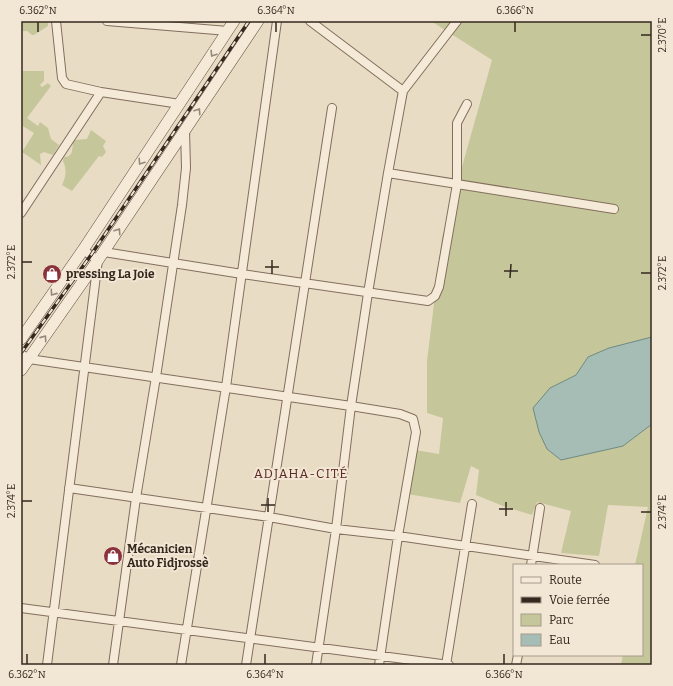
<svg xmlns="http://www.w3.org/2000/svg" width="673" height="686" font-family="Bitter,serif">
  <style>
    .green { fill: #c5c69a }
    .water { fill: #a6bdb5; stroke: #6e8a81 }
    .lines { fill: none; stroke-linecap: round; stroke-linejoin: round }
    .minor-casing { stroke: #826e5d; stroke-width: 10 }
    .secondary-casing { stroke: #644f40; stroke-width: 12 }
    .minor { stroke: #f5ead7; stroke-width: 8 }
    .secondary { stroke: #f5ead7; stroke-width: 11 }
    .rail-casing { stroke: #34281f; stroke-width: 3.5 }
    .rail { stroke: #f2e7d4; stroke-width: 2; stroke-dasharray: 6; stroke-linecap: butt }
    .oneway { stroke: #94897b }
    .ticks { fill: none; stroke: #34281f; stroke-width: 1.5 }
    .labels { text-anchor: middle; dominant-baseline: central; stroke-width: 4; stroke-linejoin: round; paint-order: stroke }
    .poi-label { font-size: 12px; font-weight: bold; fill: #34281f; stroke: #f2e7d4; text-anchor: start }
    .neighbourhood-label { font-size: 13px; letter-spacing: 1px; fill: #5c2a23; stroke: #f2e7d4 }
    .neatline { fill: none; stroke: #34281f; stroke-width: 1.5 }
    .ticks-label { font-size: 10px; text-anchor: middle; fill: #34281f }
  </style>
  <rect width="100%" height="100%" fill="#e9dcc5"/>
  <path class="green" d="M21,21H46L48,23V26L34,35H32L27,31H21Z
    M431,21H652V337L609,348L588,357L576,375L550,388L561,460L623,446L652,424V665H621L623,655H642V565H635L648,507L608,505L599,556L561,553L571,511L537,502L532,515L503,506L476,495L479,470L471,466L460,503L408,494L415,450L439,454L443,418L427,413V361L442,238L492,60Z
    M21,69V71H44V81L40,85L42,87L48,83L51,86L27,118L38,126L40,122L48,128L51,139L59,145L53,155L44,152L40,154L41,165L22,152L34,133L21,125Z
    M91,130L106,141L103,146L106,152L102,157L99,156L72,191L62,185C66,177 67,169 63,161L64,157C75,157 71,147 74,140L87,139Z"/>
  <path class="water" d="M652,337V424L623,446L561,460L547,449L539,432L533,408L550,388L576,375L588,357L609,348Z"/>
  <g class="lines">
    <defs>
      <path id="minor" d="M56,21L62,78L66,84L101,92L180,104
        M107,21L228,31
        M310,21L403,91
        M388,173L614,209
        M21,213L101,92
        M104,252L242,274L428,301L435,296L439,287L457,184V123L467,104
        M21,354L29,359L351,406L400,414L413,419L416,432L398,536L379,665
        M69,488L269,517L336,529L398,536L595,565
        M531,565L540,508
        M21,608L449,665
        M47,665L98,260L83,250
        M113,665L136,498L156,377L182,205L186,168L185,130
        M181,665L226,387L277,21
        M246,665L332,108
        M316,665L336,529L351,406L368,293L388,173L403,91L457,21
        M446,665L472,504
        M516,665L518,655"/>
      <path id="secondary" d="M21,339L83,250L234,21
        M21,370L98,260L258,21"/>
    </defs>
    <use href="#minor" class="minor-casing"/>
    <use href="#secondary" class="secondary-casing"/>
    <use href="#minor" class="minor"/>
    <use href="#secondary" class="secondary"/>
    <defs>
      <path id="rail" d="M21,353L91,255L249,21"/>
    </defs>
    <use href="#rail" class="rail-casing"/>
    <use href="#rail" class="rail"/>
  </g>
  <defs><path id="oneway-chevron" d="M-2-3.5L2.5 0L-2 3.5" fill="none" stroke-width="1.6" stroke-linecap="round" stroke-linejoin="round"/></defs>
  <g class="oneway">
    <use href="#oneway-chevron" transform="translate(213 54) rotate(123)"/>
    <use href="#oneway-chevron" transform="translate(198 111) rotate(-56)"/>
    <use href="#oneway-chevron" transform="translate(141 162) rotate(124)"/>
    <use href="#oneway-chevron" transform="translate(118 231) rotate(-56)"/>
    <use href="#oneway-chevron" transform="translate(53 293) rotate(125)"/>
    <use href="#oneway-chevron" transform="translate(44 338) rotate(-55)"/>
  </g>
  <path class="ticks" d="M38,32V22M276,32V22M515,32V22M641,35H651M22,262H32M265,267H279M504,271H518M641,273H651M272,274V260M510,278L511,264M22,501H32M261,505H275M499,509H513M268,512V498M641,512H651M506,516V502M27,664V654M265,664V654M504,664V654"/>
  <defs>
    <symbol id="shop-disc" viewBox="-11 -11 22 22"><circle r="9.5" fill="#8b333b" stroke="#f2e7d4"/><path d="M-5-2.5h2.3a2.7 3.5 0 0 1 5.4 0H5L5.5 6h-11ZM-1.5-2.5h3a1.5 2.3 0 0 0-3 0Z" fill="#fff"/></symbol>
  </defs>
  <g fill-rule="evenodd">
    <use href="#shop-disc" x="41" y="263" width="22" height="22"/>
    <use href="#shop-disc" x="102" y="545" width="22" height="22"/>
  </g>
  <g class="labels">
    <g class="poi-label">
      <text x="66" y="274">pressing La Joie</text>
      <text x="127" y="549">Mécanicien<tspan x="127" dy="14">Auto Fidjrossè</tspan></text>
    </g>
    <g class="neighbourhood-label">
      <text x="301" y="473">ADJAHA-CITÉ</text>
    </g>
  </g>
  <rect width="673" height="686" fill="none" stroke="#f2e7d4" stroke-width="44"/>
  <rect x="513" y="564" width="130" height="92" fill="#f2e7d4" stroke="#a69b8c"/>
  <rect x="521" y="577" width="20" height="6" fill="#f5ead7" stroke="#a69b8c"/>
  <text x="549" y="584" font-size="12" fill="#34281f">Route</text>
  <rect x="521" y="597" width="20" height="6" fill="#34281f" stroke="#a69b8c"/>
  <text x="549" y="604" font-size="12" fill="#34281f">Voie ferrée</text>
  <rect x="521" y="614" width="20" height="12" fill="#c5c69a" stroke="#a69b8c"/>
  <text x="549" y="624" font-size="12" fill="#34281f">Parc</text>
  <rect x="521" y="634" width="20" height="12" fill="#a6bdb5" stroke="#a69b8c"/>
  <text x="549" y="644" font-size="12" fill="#34281f">Eau</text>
  <rect x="22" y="22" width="629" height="642" class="neatline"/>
  <g class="ticks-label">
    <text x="38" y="14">6.362°N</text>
    <text x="276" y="14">6.364°N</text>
    <text x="515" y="14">6.366°N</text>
    <text transform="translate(662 35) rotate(-90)" y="4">2.370°E</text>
    <text transform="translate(11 262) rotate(-90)" y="4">2.372°E</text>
    <text transform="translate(662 273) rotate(-90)" y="4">2.372°E</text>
    <text transform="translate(11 501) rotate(-90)" y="4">2.374°E</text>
    <text transform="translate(662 512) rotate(-90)" y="4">2.374°E</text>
    <text x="27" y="678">6.362°N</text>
    <text x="265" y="678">6.364°N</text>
    <text x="504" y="678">6.366°N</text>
  </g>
</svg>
